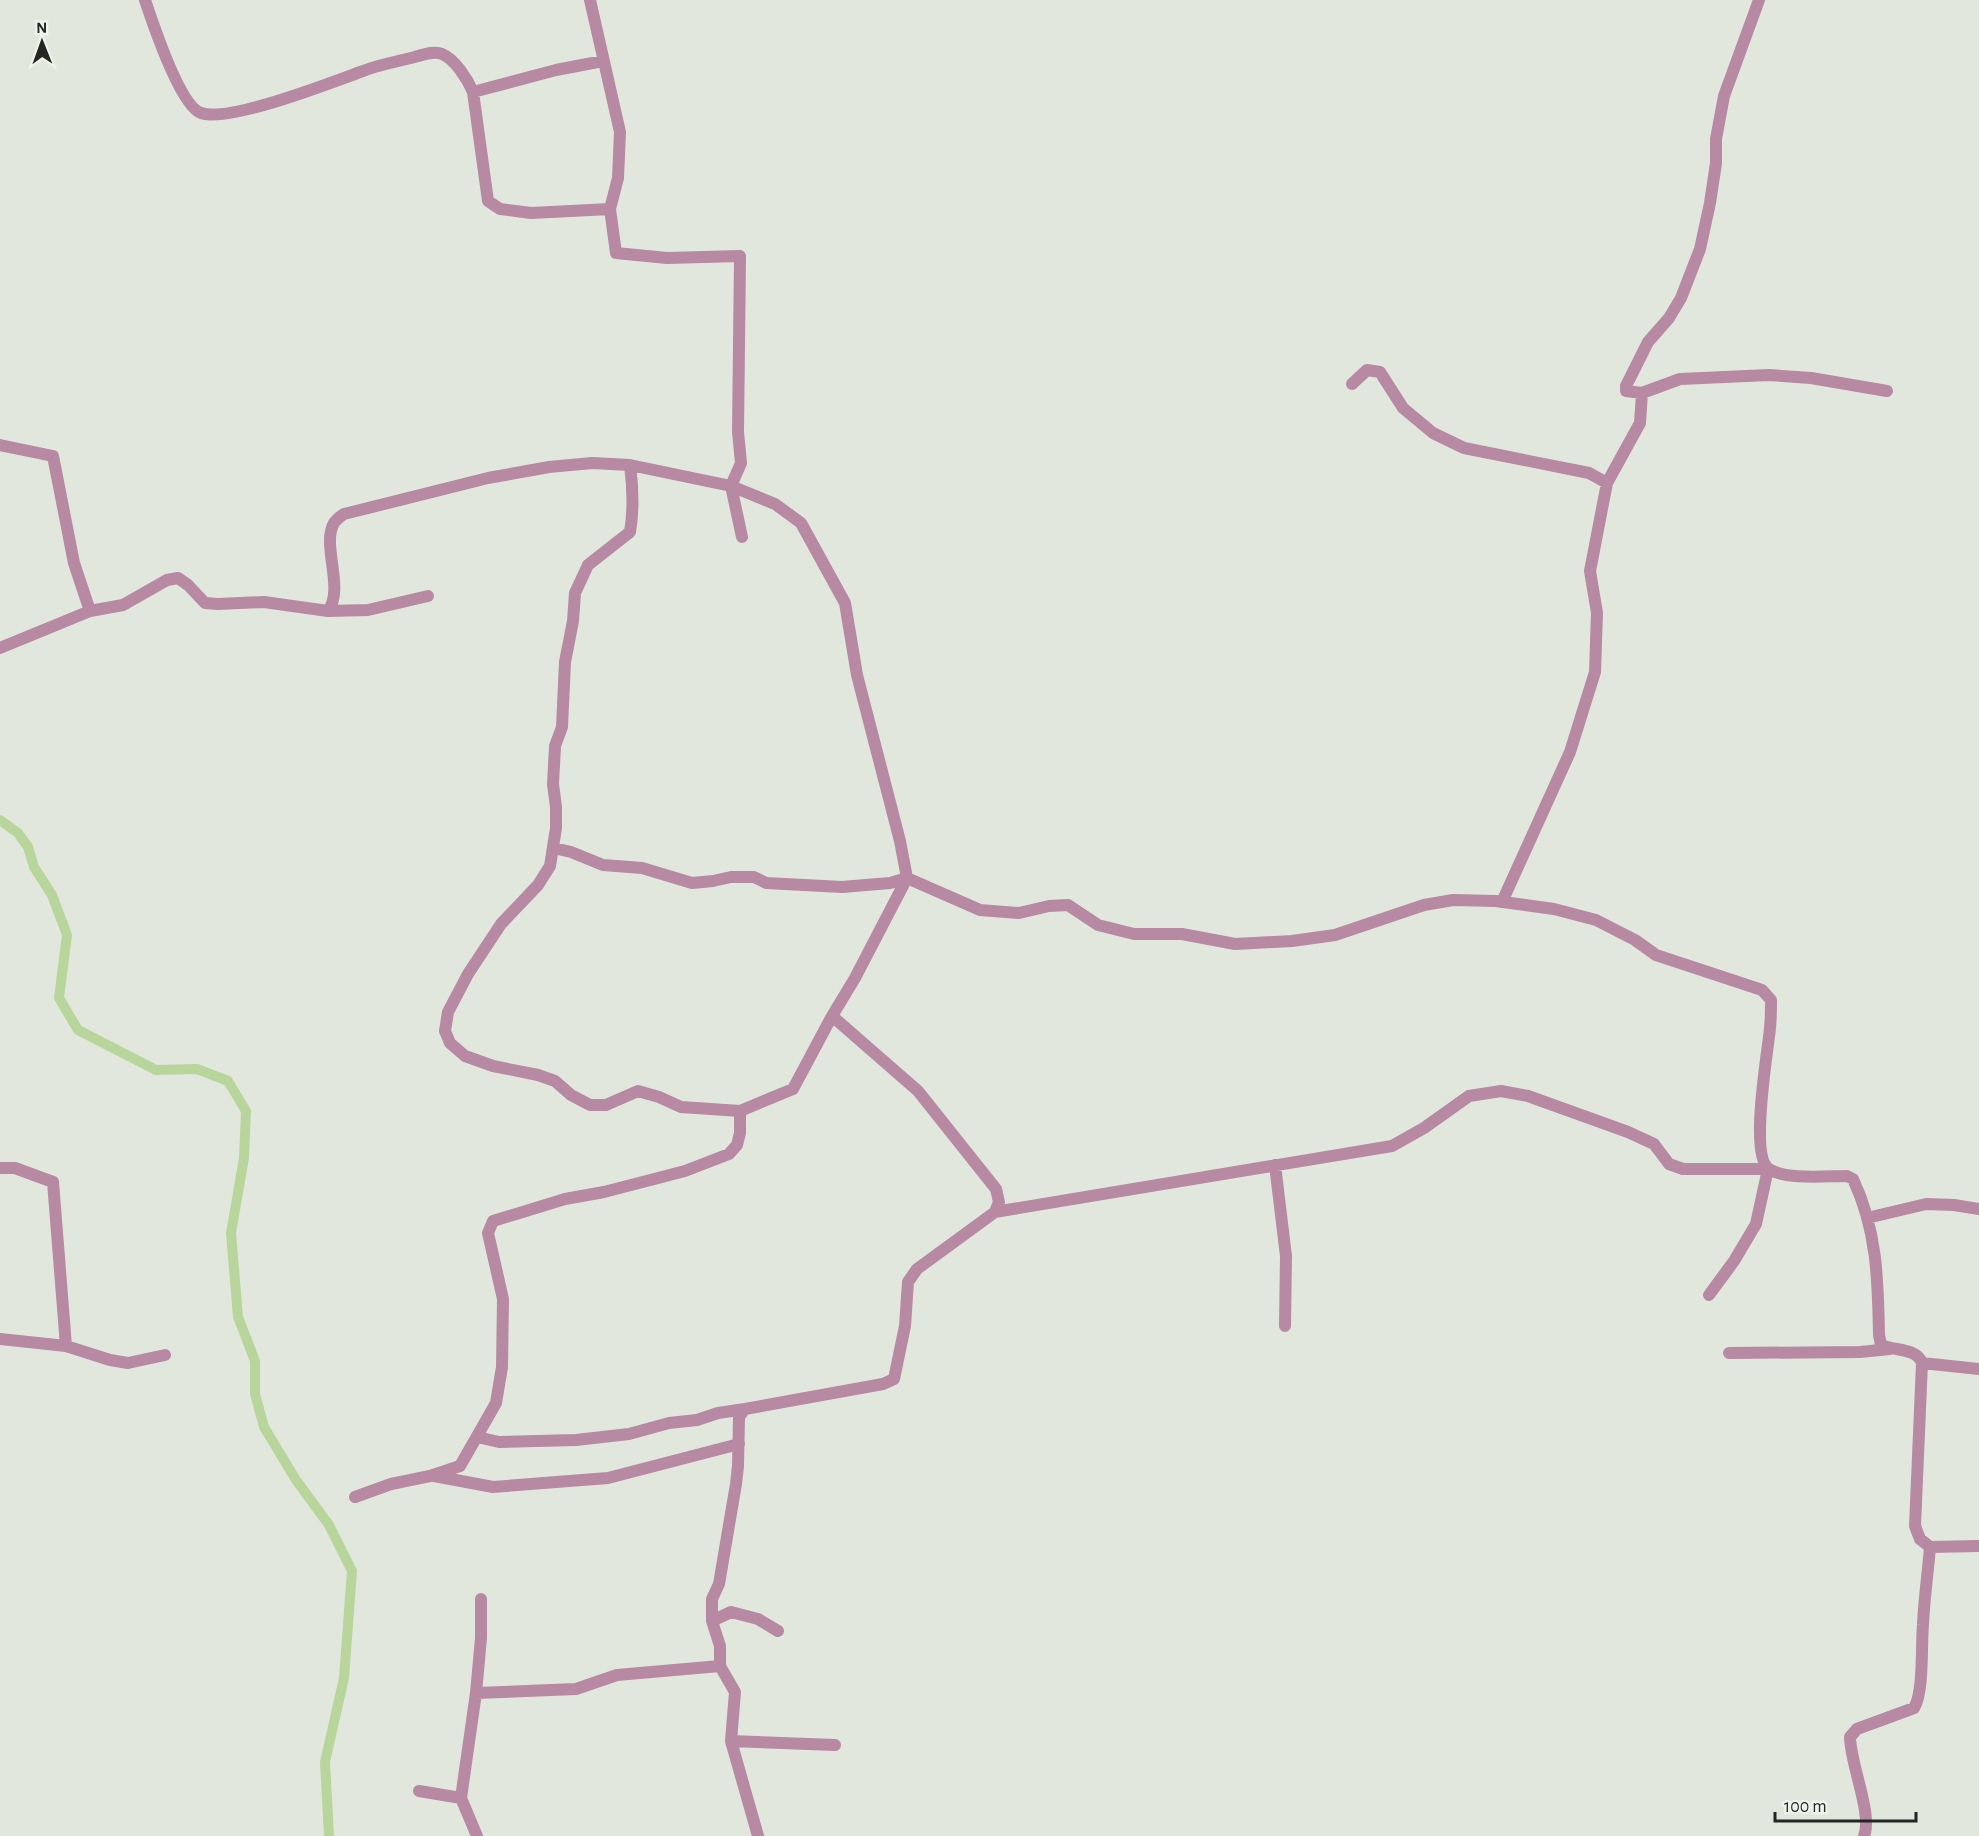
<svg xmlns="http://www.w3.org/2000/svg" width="1979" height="1836" font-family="'Alegreya Sans',sans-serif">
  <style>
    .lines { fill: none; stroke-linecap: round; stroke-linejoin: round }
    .canal { stroke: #b8d69b; stroke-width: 10 }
    .minor { stroke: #b789a3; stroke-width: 12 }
  </style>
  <rect width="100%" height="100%" fill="#e2e7de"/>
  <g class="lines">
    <path class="canal" d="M0,820L18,833L28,847L34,867L52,895L67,935L59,998L78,1030L156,1070L197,1069L228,1081L246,1111L244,1158L231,1233L238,1317L255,1361V1394L264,1427L296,1480L329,1525L352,1571L344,1678L325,1762L329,1836"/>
    <path class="minor" d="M145,0C152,21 180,106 201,113C229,123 332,82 363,71C378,65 395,62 411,58C420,56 433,50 442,54C455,59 468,80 473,92L488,201L500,209L531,213L610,209
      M590,0L620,132L618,178L610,209L616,253L667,258L740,256L738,432L741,463L731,486L742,537
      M1759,0L1724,96L1716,139V163L1710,203L1700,249L1681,298L1669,318L1648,342L1626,386V391L1642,393L1680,379L1769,375L1811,378L1887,391
      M473,92L556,70L603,61
      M1352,384L1367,370L1380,372L1403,408L1433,433L1464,448L1589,473L1607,483
      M0,445L53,456L74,563L90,611
      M328,611L368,610L428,596
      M0,648L90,611L123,605L167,580L178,578L188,585L205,603L218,604L264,602L328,611C345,588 321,545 334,523C336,520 341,516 344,514L488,478L549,467L592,463L630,465L731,486L775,504L801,523L845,603L857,675L900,841L907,878L855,978L832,1016L918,1091L996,1189L999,1202L995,1212L917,1269L908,1282L905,1326L894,1379L883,1384L745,1409L739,1417L738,1466L736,1484L719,1584L712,1599V1621L720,1646V1666L735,1692L731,1741L758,1836
      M554,848L571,852L603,865L642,868L692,883L713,881L731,877H754L766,883L842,887L890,883L907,878L980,910L1019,913L1049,906L1068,905L1098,925L1134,934H1182L1235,944L1292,941L1335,935L1424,905L1453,900L1496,901L1554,909L1596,920L1635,940L1656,955L1762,990L1771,1000C1771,1009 1771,1018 1770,1028C1768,1051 1749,1156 1769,1169C1786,1180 1826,1176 1847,1176L1853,1179C1877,1230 1878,1279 1879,1335L1881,1345C1895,1351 1917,1348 1922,1363L1915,1526L1920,1539L1930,1547L1979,1546
      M1502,902L1570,752L1595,672L1597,613L1590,571L1607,483L1640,423L1642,393
      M740,1111L793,1089L832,1016
      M1275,1165L1286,1256L1285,1326
      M0,1168H15L53,1182L66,1346
      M995,1212L1392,1146L1424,1128L1469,1096L1501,1091L1528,1096L1628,1132L1654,1144L1669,1164L1683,1169H1768L1756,1224L1734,1261L1709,1295
      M1867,1218L1926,1204L1954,1205L1979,1209
      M0,1339L66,1346L110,1360L128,1363L165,1355
      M1729,1353L1860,1352L1890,1349
      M1922,1363L1979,1369
      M477,1437L499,1442L576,1440L629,1434L669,1423L697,1420L718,1413L745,1409
      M434,1476L493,1487L608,1478L739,1444
      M355,1497L391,1484L430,1476L460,1466L496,1403L502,1367L503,1299L488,1233L493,1221L565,1199L604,1192L685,1171L729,1154L737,1145L740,1133V1111L681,1107L659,1097L638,1091L606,1105H590L571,1095L555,1081L538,1075L493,1066L465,1056L450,1043L445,1031L448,1012L468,974L501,924L538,885L550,866L556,828V807L553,784L555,746L562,727L565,662L573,621L575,593L588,565L630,532C634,509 633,488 630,465
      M712,1621L731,1612L758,1619L778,1631
      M476,1693L576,1689L617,1675L720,1666
      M731,1741L835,1745
      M419,1791L461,1798
      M477,1836L461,1798L476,1693L481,1638V1599
      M1864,1836C1873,1815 1850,1763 1850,1737L1857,1729L1914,1708C1924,1692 1921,1645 1923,1625C1924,1599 1928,1573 1930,1547"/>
  </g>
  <g transform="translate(42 42) rotate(359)" stroke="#f0f4ec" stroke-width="4.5" paint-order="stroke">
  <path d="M0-4.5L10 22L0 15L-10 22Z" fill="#242623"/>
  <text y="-9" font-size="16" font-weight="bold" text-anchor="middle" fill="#242623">N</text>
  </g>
  <path d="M1775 1812v9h141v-9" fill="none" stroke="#242623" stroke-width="3"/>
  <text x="1784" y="1812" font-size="18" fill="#242623" stroke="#f0f4ec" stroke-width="4.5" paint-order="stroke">100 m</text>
</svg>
